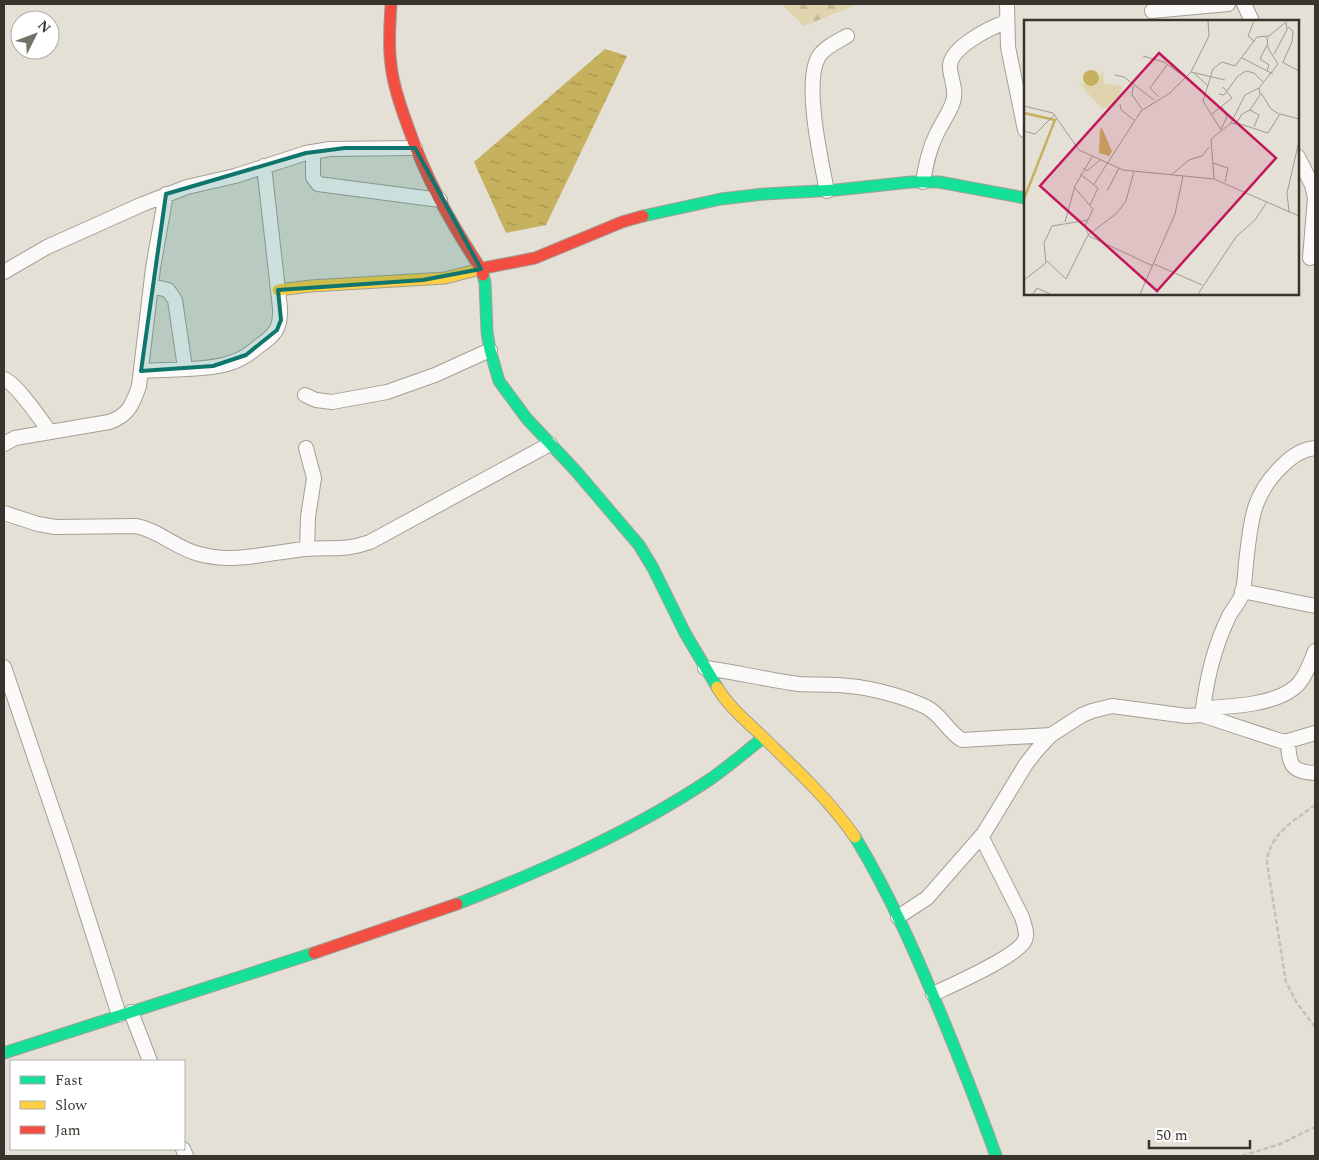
<svg xmlns="http://www.w3.org/2000/svg" width="1319" height="1160" font-family="Spectral,serif">
  <style>
    .forest { fill: url(#forest-firs) }
    .water { fill: url(#water-ripples) }
    .lines { fill: none; stroke-linecap: round; stroke-linejoin: round }
    .street-casing { stroke: #a29f97; stroke-width: 16 }
    .fast-casing { stroke: #a29f97; stroke-width: 13 }
    .slow-casing { stroke: #a29f97; stroke-width: 13 }
    .jam-casing { stroke: #a29f97; stroke-width: 13 }
    .path { stroke: #c1c1bc; stroke-width: 2.5; stroke-dasharray: 5 2.5; stroke-linecap: butt }
    .street { stroke: #fbfaf9; stroke-width: 14 }
    .fast { stroke: #16e098; stroke-width: 11 }
    .slow { stroke: #ffcf43; stroke-width: 11 }
    .jam { stroke: #f24e42; stroke-width: 11 }
    .marked { fill: #0f766e; fill-opacity: 0.2; stroke: #0f766e; stroke-width: 4; stroke-linejoin: round }
    .inset-river { fill: none; stroke: #c6b15f; stroke-width: 2.5 }
    .inset-road { fill: none; stroke: #9e9b91; stroke-width: 1 }
    .view { fill: #c2185b; fill-opacity: 0.15; stroke: #c2185b; stroke-width: 2.5 }
    .inset-edge { fill: none; stroke: #36342c; stroke-width: 2.5 }
  </style>
  <defs>
    <pattern id="forest-firs" width="22" height="20" patternUnits="userSpaceOnUse" patternTransform="scale(1.25)"><rect width="22" height="20" fill="#e0d4ae"/><path d="M5 1l3.5 6h-7zM16 11l3.5 6h-7z" fill="#c1b796"/></pattern>
    <pattern id="water-ripples" width="26" height="14" patternUnits="userSpaceOnUse" patternTransform="scale(1.25)"><rect width="26" height="14" fill="#c6b15f"/><path d="M2 4q2-2 4 0t4 0M15 11q2-2 4 0t4 0" fill="none" stroke="#a2914f"/></pattern>
  </defs>
  <rect width="100%" height="100%" fill="#e4e0d5"/>
  <path class="forest" d="M781,4H858L804,26Z"/>
  <path class="water" d="M605,49L627,56L546,225L506,233L474,162Z"/>
  <g class="lines">
    <defs>
      <path id="street" d="M1007,4L1008,47L1025,130
        M1244,4L1252,21
        M1152,11L1228,4
        M313,152V177L318,184L440,200
        M1298,157L1312,185L1315,198L1310,258
        M923,182C926,164 929,149 937,133C942,123 949,113 953,102C957,91 951,80 950,68C948,48 991,27 1007,22
        M827,191C821,160 803,82 819,56C825,47 838,41 847,36
        M4,272L47,247L143,204L187,187L235,176L306,153L330,149L415,148
        M151,286L168,290L175,300L185,368
        M141,371C166,369 210,371 233,362C242,359 252,352 259,346C275,335 281,328 280,308L264,166
        M4,379C16,383 41,420 50,432
        M305,395L316,400L332,402L387,392L435,375L490,350
        M4,444L15,438L109,422C128,416 133,404 139,386L153,268L166,194
        M306,448L314,478L308,517L307,549
        M4,513L38,524L55,527L136,526C159,530 175,548 199,554C235,564 270,552 306,549C331,547 345,551 370,542L550,444
        M1242,591L1315,606
        M4,667L66,849L119,1015
        M705,668C736,672 768,680 799,684C816,685 832,684 849,686C872,688 906,697 926,707C942,715 947,731 962,740L1051,735
        M1203,708C1230,707 1282,705 1300,682C1307,673 1311,661 1315,651
        M1202,715C1207,678 1213,650 1229,616C1233,609 1238,603 1241,597C1245,586 1245,574 1246,563C1251,522 1251,496 1282,466C1291,457 1303,449 1315,448
        M1288,741C1289,763 1290,772 1315,773
        M898,917L927,898L984,833L1026,764L1037,750L1051,735L1082,715L1092,711L1112,706L1187,716L1202,715L1281,741H1288L1315,733
        M933,994C952,985 1017,957 1025,940C1028,933 1024,925 1022,917L981,836
        M131,1012L150,1061
        M183,1149L186,1156"/>
      <path id="fast" d="M643,216L721,199L764,194L836,190L911,182H939L1025,198
        M483,275L485,283L487,332L490,350L499,381L527,419L575,470L639,545L653,568L685,633L717,687
        M855,837C892,898 920,963 947,1029C964,1071 981,1113 996,1156
        M457,904C544,870 631,832 709,780C728,767 745,752 763,738
        M4,1053L314,953"/>
      <path id="slow" d="M278,290L311,286L445,278L484,268
        M717,687C729,708 750,724 767,741C798,771 830,801 855,837"/>
      <path id="jam" d="M391,4C390,24 388,44 391,65C393,85 400,105 407,124C425,177 450,222 481,269L483,275
        M484,268L535,258L622,222L643,216
        M314,953L457,904"/>
    </defs>
    <use href="#street" class="street-casing"/>
    <use href="#fast" class="fast-casing"/>
    <use href="#slow" class="slow-casing"/>
    <use href="#jam" class="jam-casing"/>
    <path class="path" d="M1315,805C1295,820 1268,835 1267,863L1286,982L1297,1003L1315,1027
      M1242,1156L1280,1144L1315,1127"/>
    <use href="#street" class="street"/>
    <use href="#fast" class="fast"/>
    <use href="#slow" class="slow"/>
    <use href="#jam" class="jam"/>
  </g>
  <path class="marked" d="M345,148H415L481,269L423,280L278,290L281,320L277,330L246,355L213,366L141,371L166,194L306,153Z"/>
  <g transform="translate(1024 20)">
    <rect width="275" height="275" fill="#e4e0d5"/>
    <path d="M79,49L80,63L99,66L91,87L77,88L55,63L72,66Z" fill="#e0d4ae"/>
    <path d="M59 58a8 8 0 1 1 16 0a8 8 0 1 1-16 0ZM78,108L88,131L85,136L75,133L76,109Z" fill="#c6b15f"/>
    <path class="inset-river" d="M0,93L31,100L0,179"/>
    <path class="inset-road" d="M230,21L224,16L230,1M243,25L236,39L245,45L243,51M119,36L140,42L161,57M218,38L249,54M258,42L275,51M259,42L268,22L269,11L264,7M167,52L201,60M170,53L184,66M91,55L100,57L130,80M109,66L108,75L118,89M237,73L247,89L255,94M195,74L200,75L214,56L222,51L230,53L239,62M135,77L126,68L143,45M96,84L97,90L110,100M0,86L29,93L55,130L99,150L190,159L275,196M226,90L235,95L230,107M188,94L208,78L199,67M207,103L212,104L218,94L226,90L236,75L235,68M213,103L244,113L256,94L275,99M197,109L203,97L198,87M197,110L179,81L189,49L198,42L211,46L233,17L245,16L262,2L263,10L250,34M0,111L11,114L30,95M189,143L204,148L201,162M59,148L63,151L76,140M56,154L74,168L66,185M147,155L165,140L178,136L185,127M190,159L187,119L207,103L221,75L235,68L254,44L244,28L243,17M70,164L117,91L146,73L167,52L185,16L184,1M50,167L69,189L61,206L65,216L129,246M83,171L95,148M265,192L263,173L275,121M41,202L51,166L68,137M23,241L42,259L64,215L93,193L102,181L110,151M130,244L178,265M0,260L22,243L20,223L28,206L64,200M9,274L13,268L26,274M116,274L151,194L159,156M174,274L212,217L231,200L243,182"/>
    <path class="view" d="M135,33L252,138L133,271L16,166Z"/>
    <rect width="275" height="275" class="inset-edge"/>
  </g>
  <rect width="1319" height="1160" fill="none" stroke="#36342c" stroke-width="10"/>
  <rect x="10" y="1060" width="175" height="90" fill="#ffffff" stroke="#afaeab"/>
  <rect x="20" y="1076" width="25" height="8" fill="#16e098" stroke="#afaeab"/>
  <text x="55" y="1085" font-size="15" fill="#36342c">Fast</text>
  <rect x="20" y="1101" width="25" height="8" fill="#ffcf43" stroke="#afaeab"/>
  <text x="55" y="1110" font-size="15" fill="#36342c">Slow</text>
  <rect x="20" y="1126" width="25" height="8" fill="#f24e42" stroke="#afaeab"/>
  <text x="55" y="1135" font-size="15" fill="#36342c">Jam</text>
  <g transform="translate(35 35) rotate(48)"><circle r="24" fill="#ffffff" stroke="#afaeab"/>
  <path d="M0-4L9 19L0 12L-9 19Z" fill="#737067"/>
  <text y="-8" font-size="14" font-weight="bold" text-anchor="middle" fill="#36342c">N</text>
  </g>
  <path d="M1149 1140v8h101v-8" fill="none" stroke="#36342c" stroke-width="2.5"/>
  <text x="1156" y="1140" font-size="15" fill="#36342c" stroke="#ffffff" stroke-width="4" paint-order="stroke">50 m</text>
</svg>
